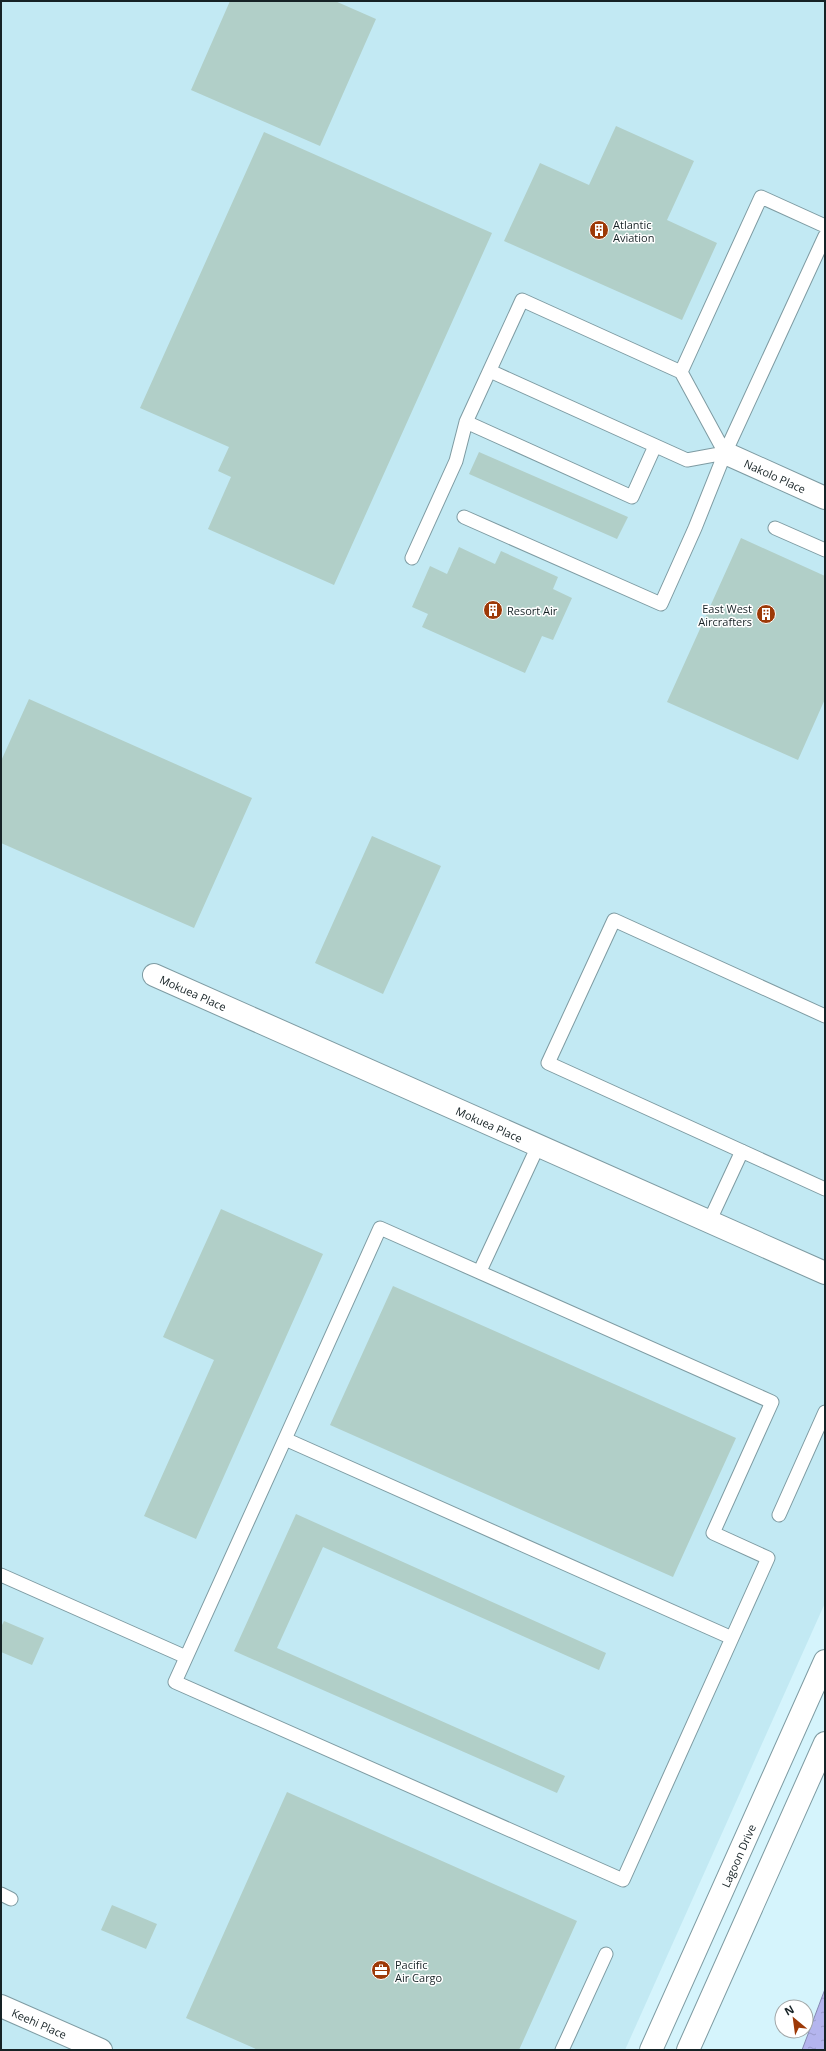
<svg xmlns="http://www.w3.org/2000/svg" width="826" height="2051" font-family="'Open Sans',sans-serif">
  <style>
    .built { fill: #c2e9f3 }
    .water { fill: url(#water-ripples); stroke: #8589b2 }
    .building { fill: #b1cfc8 }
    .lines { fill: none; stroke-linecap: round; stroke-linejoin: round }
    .lane-casing { stroke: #7e9ba2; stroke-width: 15 }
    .street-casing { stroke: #7e9ba2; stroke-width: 24 }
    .secondary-casing { stroke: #7e9ba2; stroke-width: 24 }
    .lane { stroke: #fff; stroke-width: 13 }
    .street { stroke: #fff; stroke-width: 22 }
    .secondary { stroke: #fff; stroke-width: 22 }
    .labels { text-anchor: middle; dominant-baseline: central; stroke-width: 3; stroke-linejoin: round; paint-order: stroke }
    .poi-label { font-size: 11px; fill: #162225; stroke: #fff; text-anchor: start }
    .street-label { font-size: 11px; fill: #162225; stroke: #fff }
  </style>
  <defs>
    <pattern id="water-ripples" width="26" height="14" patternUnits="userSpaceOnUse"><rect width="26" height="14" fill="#b4b5ee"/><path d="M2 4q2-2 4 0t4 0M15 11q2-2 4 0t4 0" fill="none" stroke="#9a9bcc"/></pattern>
  </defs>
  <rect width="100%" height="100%" fill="#d5f4fc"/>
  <path class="built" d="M1,1H825V1603L625,2050H1Z"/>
  <path class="water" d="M825,1989V2050H802Z"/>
  <path class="building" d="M230,1H335L376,19L320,146L191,90Z
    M616,126L694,161L667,220L717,243L682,320L504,241L540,163L589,185Z
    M264,132L492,233L334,585L208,529L231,477L218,471L229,447L140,408Z
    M479,452L628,517L617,539L469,474Z
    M741,538L825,576V699L798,760L667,702Z
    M459,547L495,564L501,551L558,577L553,589L572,598L553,640L542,636L525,673L422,627L428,614L412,607L430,566L447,574Z
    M29,699L252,798L194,928L1,843V761Z
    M372,836L441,866L383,994L315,963Z
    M221,1209L323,1254L196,1539L144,1516L214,1360L163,1337Z
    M393,1286L736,1438L673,1577L330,1425Z
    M296,1514L606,1653L599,1670L323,1547L277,1648L565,1776L557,1793L234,1651Z
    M4,1621L44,1638L32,1665L1,1652V1627Z
    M287,1792L577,1921L519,2050H258L186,2018Z
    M112,1905L157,1924L146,1949L101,1930Z"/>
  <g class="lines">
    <defs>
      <path id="lane" d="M490,371L687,460L725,453
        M681,372L761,197L825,226
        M466,422L632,497L655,446
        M464,517L661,604L695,528L725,453
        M775,528L825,550
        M412,558L456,461L466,422L522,300L681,372L725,453L825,236
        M825,1016L614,920L548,1063L825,1189
        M709,1222L742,1151
        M380,1228L772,1402L713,1533L768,1558L732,1638L285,1439Z
        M480,1271L538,1146
        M285,1439L175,1682L623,1880L732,1638
        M779,1515L825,1412
        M1,1575L186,1657
        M1,1894L11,1899
        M562,2050L606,1954"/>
      <g id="street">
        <path id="s1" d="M725,453L825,498"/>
        <path id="s2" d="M154,975L825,1273"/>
        <path id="s3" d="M1,2006L101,2050"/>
      </g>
      <g id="secondary">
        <path id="s4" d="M651,2050L825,1661"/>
        <path d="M688,2050L825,1743"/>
      </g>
    </defs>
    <use href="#lane" class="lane-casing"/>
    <use href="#street" class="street-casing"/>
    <use href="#secondary" class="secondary-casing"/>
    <use href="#lane" class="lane"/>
    <use href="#street" class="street"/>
    <use href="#secondary" class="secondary"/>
  </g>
  <defs>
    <symbol id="building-disc" viewBox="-11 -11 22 22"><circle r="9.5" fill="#9d3907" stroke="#fff"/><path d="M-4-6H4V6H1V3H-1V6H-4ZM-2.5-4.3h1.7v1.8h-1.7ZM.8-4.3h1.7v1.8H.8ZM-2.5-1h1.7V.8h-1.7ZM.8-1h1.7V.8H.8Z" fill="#fff"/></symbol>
    <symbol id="office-disc" viewBox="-11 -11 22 22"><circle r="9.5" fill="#9d3907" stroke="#fff"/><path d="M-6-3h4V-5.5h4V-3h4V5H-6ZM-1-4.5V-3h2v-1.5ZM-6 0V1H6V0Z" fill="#fff"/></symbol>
  </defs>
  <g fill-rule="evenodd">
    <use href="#building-disc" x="588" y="219" width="22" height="22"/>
    <use href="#building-disc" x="482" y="599" width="22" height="22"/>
    <use href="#building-disc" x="755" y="603" width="22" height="22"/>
    <use href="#office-disc" x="370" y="1959" width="22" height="22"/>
  </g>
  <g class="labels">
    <g class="poi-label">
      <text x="613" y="224">Atlantic<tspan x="613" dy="13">Aviation</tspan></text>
      <text x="752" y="608" text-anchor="end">East West<tspan x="752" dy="13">Aircrafters</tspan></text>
      <text x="507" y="610">Resort Air</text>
      <text x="395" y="1964">Pacific<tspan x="395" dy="13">Air Cargo</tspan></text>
    </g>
    <g class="street-label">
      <text stroke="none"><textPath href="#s1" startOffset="55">Nakolo Place</textPath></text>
      <text stroke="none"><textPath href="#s2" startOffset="43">Mokuea Place</textPath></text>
      <text stroke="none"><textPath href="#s2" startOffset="367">Mokuea Place</textPath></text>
      <text stroke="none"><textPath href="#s4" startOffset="213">Lagoon Drive</textPath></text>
      <text stroke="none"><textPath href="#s3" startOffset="42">Keehi Place</textPath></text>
    </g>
  </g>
  <rect width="826" height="2051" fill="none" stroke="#162225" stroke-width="4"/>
  <g transform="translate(794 2019) rotate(331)"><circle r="19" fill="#ffffff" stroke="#a2a7a8"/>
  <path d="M0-3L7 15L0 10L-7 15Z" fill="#9d3907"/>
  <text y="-6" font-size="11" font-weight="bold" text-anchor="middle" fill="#162225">N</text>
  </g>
</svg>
